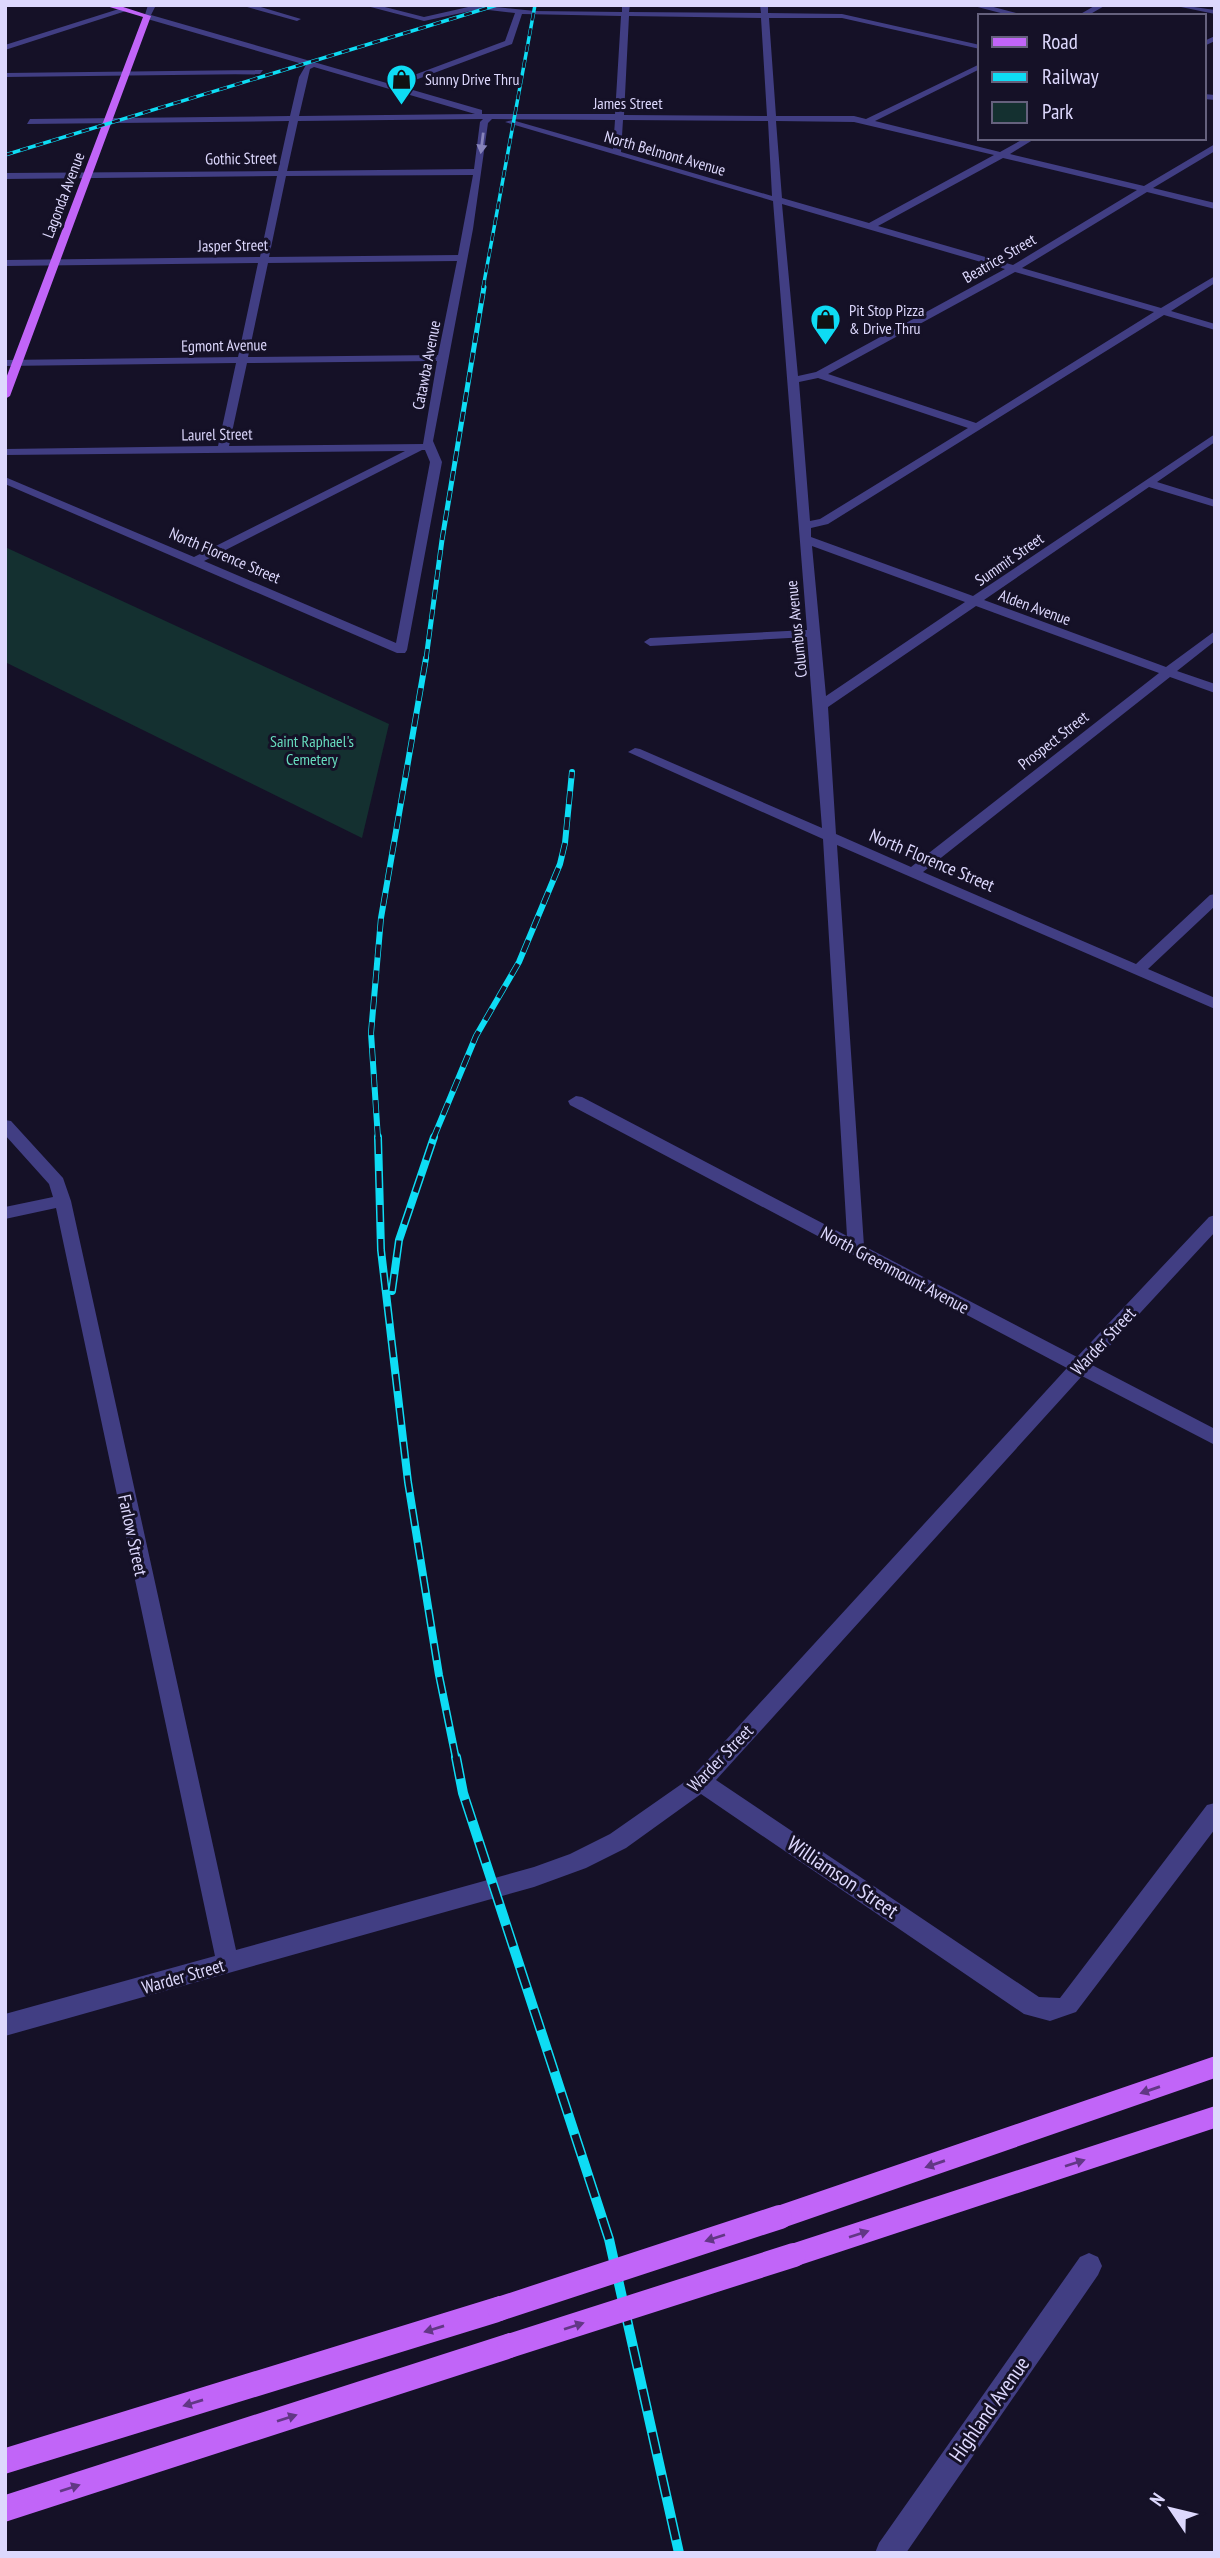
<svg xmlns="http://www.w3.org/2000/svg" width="1220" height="2558" font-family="'PT Sans Narrow',sans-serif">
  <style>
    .green { fill: #143030 }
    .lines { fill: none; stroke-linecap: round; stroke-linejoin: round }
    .minor { fill: #413e83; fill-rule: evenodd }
    .major { fill: #c165f8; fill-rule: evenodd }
    .rail-far4-casing { stroke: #0edcf4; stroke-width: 3.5 }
    .rail-far3-casing { stroke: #0edcf4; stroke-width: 5 }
    .rail-far2-casing { stroke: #0edcf4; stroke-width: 6 }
    .rail-far1-casing { stroke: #0edcf4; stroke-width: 8 }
    .rail-casing { stroke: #0edcf4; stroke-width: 10 }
    .rail-far4 { stroke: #151127; stroke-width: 2.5; stroke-dasharray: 8; stroke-linecap: butt }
    .rail-far3 { stroke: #151127; stroke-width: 3.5; stroke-dasharray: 10; stroke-linecap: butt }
    .rail-far2 { stroke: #151127; stroke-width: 4.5; stroke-dasharray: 13; stroke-linecap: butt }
    .rail-far1 { stroke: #151127; stroke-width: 5; stroke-dasharray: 17; stroke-linecap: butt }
    .rail { stroke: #151127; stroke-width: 7; stroke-dasharray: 22; stroke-linecap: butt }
    .major-bridge { stroke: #c165f8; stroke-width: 24 }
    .oneway { fill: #8783ba }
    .oneway2 { fill: #623785 }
    .labels { text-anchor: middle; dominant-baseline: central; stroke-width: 6; stroke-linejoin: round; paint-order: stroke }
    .far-poi-label { font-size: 16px; fill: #ddd8fd; stroke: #151127; text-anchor: start }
    .far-street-label { font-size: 16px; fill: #ddd8fd; stroke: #151127 }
    .far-park-label { font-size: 16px; fill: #67dbbe; stroke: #151127 }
    .street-label { font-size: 18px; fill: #ddd8fd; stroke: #151127 }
    .near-street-label { font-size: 21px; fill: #ddd8fd; stroke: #151127 }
  </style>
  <rect width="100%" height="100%" fill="#151127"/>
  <path class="green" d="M5,547L389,724L362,838L5,662Z"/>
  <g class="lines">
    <path class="minor" d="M148,5H156L151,15L390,84L505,41L515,13L480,9L424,21L363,5H377L424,17L477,5L535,11L622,12V5H630L629,12L761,13L760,5H768V13L842,14L980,45V49L842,18H769L776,116H854L866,119L980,64V69L875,121L1000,152L1025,138H1036L1010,154L1144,186L1215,144V151L1153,188L1215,203V209L1147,192L1022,268L1161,308L1215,276V283L1171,311L1215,324V330L1164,315L828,524L811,528V537L973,596L1215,434V442L1157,482L1215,500V507L1149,487L984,600L1166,667L1215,631V641L1177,671L1215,684V693L1170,677L923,872L1136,964L1210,895L1215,894V906L1148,969L1215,998V1009L837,845L864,1246L1077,1357L1209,1217L1215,1215V1232L1092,1365L1215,1429V1445L1082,1376L716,1780L1039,1997L1060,1998L1207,1805L1215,1803V1829L1076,2012L1050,2021L1024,2014L701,1794L626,1848L586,1868L534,1887L5,2036V2014L215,1956L56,1208L5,1219V1207L53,1197L49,1184L5,1135V1120L11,1121L63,1178L71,1201L236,1950L534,1867L570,1854L610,1834L693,1776L1067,1368L570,1105L568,1101L576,1096L582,1097L847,1236L823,839L628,752L635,748L640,749L822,828L807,637L650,646L644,642L650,638L807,630L773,201L505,122L512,120L613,149L615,120L492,119L488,123L473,229L433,441L442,462L407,650L405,653H397L5,484V477L194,557L405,451L5,455V449L218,446L236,363L5,366V360L238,357L258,263L5,266V260L260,257L277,176L5,179V173L278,171L289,121L27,124L30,119L290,116L299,77L306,65L144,18ZM522,14L621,16L615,114H482V110L399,86L512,44ZM629,16L761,18L767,116L624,115ZM314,67L475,114L299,116L310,69ZM483,119L480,122L474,169L287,171L298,121ZM623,120L768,121L772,196L621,152ZM776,121L854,122L994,155L869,223L782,198ZM1003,158L1137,190L1013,265L878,226ZM473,175L458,255L269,257L286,176ZM782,204L1005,269L816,372L798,376ZM457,261L438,355L248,357L268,263ZM1015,272L1154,312L976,423L828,374ZM437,361L423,444L229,446L247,363ZM818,378L968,428L820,519L810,521L799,382ZM422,450H425L430,462L396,643L204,561ZM812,546L965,602L826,696ZM976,606L1159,673L911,867L836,834L828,707Z
      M240,5H254L301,19L297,21Z
      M970,5H986L1028,16H1012Z
      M1096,5H1106L1087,16H1077Z
      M1180,5L1215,10V14L1181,7Z
      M122,8L129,10L5,50V45Z
      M1215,36V41L1204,46V41Z
      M263,70L260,74L5,77V73Z
      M1204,94L1215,95V100L1204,99Z
      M1089,2253L1098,2257L1102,2266L1098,2275L906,2553H875L879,2543L1080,2257Z"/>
    <path class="major" d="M103,5H117L151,16L10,396L5,399V381L143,17Z
      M1215,2056V2078L780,2229L771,2226L768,2217L771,2208L780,2205Z
      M1215,2106V2128L794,2267L785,2264L781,2255L785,2246L794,2243Z
      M499,2296L508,2300L512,2309L508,2318L499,2322L5,2474V2448Z
      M509,2333L518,2337L522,2346L518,2355L509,2359L5,2522V2495Z"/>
    <defs>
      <path id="rail-far4" d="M5,155L497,5
        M483,288L535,5"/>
      <path id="rail-far3" d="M426,659L442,540L484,287"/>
      <path id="rail-far2" d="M378,1139L371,1033L381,918L426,658
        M433,1139L476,1036L519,962L560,864L565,843L572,772"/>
      <path id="rail-far1" d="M378,1137L381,1250L408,1482L439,1675L456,1759
        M392,1291L399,1240L434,1137"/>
      <path id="rail" d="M456,1757L463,1793L609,2239L679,2553"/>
    </defs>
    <use href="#rail-far4" class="rail-far4-casing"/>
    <use href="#rail-far3" class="rail-far3-casing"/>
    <use href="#rail-far2" class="rail-far2-casing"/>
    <use href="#rail-far1" class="rail-far1-casing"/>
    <use href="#rail" class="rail-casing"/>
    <use href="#rail-far4" class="rail-far4"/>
    <use href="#rail-far3" class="rail-far3"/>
    <use href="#rail-far2" class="rail-far2"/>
    <use href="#rail-far1" class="rail-far1"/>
    <use href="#rail" class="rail"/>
    <path class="major-bridge" d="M499,2309L780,2217
      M509,2346L794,2255"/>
  </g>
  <defs><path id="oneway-solid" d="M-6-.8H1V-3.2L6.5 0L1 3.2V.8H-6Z" transform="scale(1.75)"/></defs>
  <use class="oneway" href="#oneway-solid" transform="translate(482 143) rotate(97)"/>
  <g class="oneway2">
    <use href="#oneway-solid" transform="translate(1150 2090) rotate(161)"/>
    <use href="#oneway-solid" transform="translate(1075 2163) rotate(-18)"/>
    <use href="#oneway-solid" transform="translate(935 2164) rotate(161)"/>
    <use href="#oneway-solid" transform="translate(859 2234) rotate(-18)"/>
    <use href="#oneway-solid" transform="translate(715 2238) rotate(162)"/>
    <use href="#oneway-solid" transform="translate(574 2326) rotate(-18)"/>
    <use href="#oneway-solid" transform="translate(434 2329) rotate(163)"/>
    <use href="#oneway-solid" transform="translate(193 2403) rotate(163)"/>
    <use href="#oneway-solid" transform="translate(287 2418) rotate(-18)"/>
    <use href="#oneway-solid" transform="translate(70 2488) rotate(-18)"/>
  </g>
  <defs>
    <symbol id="shop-pin" viewBox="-11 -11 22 30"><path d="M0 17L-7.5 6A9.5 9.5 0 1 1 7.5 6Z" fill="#0edcf4" stroke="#151127"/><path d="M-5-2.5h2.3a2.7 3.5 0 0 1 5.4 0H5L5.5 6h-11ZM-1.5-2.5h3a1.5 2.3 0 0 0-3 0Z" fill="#111"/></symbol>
  </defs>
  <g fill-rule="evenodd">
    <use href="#shop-pin" x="384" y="62" width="35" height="47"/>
    <use href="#shop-pin" x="808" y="302" width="35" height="47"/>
  </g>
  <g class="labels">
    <g class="far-poi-label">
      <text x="425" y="79">Sunny Drive Thru</text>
      <text x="849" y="310">Pit Stop Pizza<tspan x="849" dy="18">&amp; Drive Thru</tspan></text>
    </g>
    <g class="far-street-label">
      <text x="628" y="103">James Street</text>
      <text transform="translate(665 153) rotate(16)">North Belmont Avenue</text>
      <text transform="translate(241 158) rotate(-1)">Gothic Street</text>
      <text transform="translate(63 195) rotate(-69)">Lagonda Avenue</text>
      <text transform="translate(233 245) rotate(-1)">Jasper Street</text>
      <text transform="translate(999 258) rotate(-30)">Beatrice Street</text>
      <text transform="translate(224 345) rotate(-1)">Egmont Avenue</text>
      <text transform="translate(426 365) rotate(-79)">Catawba Avenue</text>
      <text transform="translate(217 434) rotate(-1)">Laurel Street</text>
      <text transform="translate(225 555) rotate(23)">North Florence Street</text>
      <text transform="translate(1009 559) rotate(-35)">Summit Street</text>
      <text transform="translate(1035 607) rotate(20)">Alden Avenue</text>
      <text transform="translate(796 629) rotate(-96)">Columbus Avenue</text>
      <text transform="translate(1053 740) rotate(-38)">Prospect Street</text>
    </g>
    <g class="far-park-label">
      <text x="312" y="741">Saint Raphael's<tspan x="312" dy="18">Cemetery</tspan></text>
    </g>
    <g class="street-label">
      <text transform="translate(932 860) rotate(23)">North Florence Street</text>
      <text transform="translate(895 1270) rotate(28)">North Greenmount Avenue</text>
      <text transform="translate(1103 1341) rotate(-47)">Warder Street</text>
      <text transform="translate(133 1535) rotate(78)">Farlow Street</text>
      <text transform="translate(720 1758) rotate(-46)">Warder Street</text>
      <text transform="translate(183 1976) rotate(-16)">Warder Street</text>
    </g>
    <g class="near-street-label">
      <text transform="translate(843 1877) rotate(34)">Williamson Street</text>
      <text transform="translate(989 2409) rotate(-55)">Highland Avenue</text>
    </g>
  </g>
  <rect width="1220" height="2558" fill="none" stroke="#ddd8fd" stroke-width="14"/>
  <rect x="978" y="14" width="228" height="126" fill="#151127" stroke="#65617d" stroke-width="2"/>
  <rect x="992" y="37" width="35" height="10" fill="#c165f8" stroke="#65617d" stroke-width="2"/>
  <text x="1042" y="49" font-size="21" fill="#ddd8fd">Road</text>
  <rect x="992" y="72" width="35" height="10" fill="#0edcf4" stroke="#65617d" stroke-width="2"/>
  <text x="1042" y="84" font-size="21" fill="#ddd8fd">Railway</text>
  <rect x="992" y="102" width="35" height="21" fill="#143030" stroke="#65617d" stroke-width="2"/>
  <text x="1042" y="119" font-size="21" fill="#ddd8fd">Park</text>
  <g transform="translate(1171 2509) rotate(305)" stroke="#151127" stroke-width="5" paint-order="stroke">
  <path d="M0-5L12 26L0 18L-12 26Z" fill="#ddd8fd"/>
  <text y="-10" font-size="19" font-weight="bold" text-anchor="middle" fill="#ddd8fd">N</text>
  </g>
</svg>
